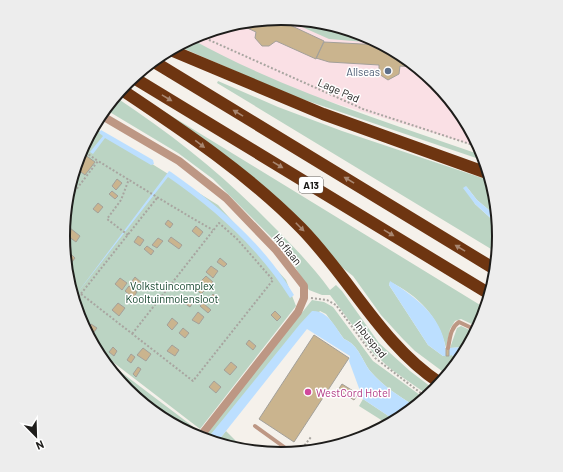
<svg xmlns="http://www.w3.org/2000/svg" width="563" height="472" font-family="Barlow,sans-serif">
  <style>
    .commercial { fill: #fae0e5 }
    .green { fill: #bbd4c3 }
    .water { fill: #bcdfff }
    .building { fill: #cab48e; stroke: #a3a09a }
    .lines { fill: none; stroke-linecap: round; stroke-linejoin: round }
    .path { stroke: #a8a5a0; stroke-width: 2; stroke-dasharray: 2 2; stroke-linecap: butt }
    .service { stroke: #bd9784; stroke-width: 4 }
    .minor { stroke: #bd9784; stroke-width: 8 }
    .motorway { stroke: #6e3511; stroke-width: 12 }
    .oneway { fill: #a88670 }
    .service-dot { fill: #5c6f8a; stroke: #fff; stroke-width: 1.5 }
    .hotel-dot { fill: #d1479c; stroke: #fff; stroke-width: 1.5 }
    .labels { text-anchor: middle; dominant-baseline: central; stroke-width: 3; stroke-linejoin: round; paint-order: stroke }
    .shield { fill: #fff; stroke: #62615f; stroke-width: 1 }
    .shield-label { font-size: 10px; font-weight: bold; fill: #1e1d1b }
    .service-label { font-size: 11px; fill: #4e5e75; stroke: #fff; text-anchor: end }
    .street-label { font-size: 11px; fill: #1e1d1b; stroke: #fff }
    .park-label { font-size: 11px; fill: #0c3f26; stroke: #fff }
    .hotel-label { font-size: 11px; fill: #b23c85; stroke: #fff; text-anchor: start }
    .rim { fill: none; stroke: #1e1d1b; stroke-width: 2 }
  </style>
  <rect width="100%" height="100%" fill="#f5f1eb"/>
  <path class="commercial" d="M282,18L365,35L436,82L479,147L288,89L188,42L198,35Z"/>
  <path class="green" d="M282,18L365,35L377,43L329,39Z
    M191,39C283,90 385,121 484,156L485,161L293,96L180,47Z
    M218,81L278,107L342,131L488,180L495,215L477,200L466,186L475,204L497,224L499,236L496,252L217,83Z
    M117,98C174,136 221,173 269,222C291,244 312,265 330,290L336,285L342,291L379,343L410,371L435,390L428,395L392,370L374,354L330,295H322L309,290L289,257L270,236L213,179L178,153L108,111Z
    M160,109L485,308L483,320L478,327L461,319L455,321L450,329L446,348C439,317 418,295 390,282L389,285L428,345L443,356L452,355L456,360L446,374L415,351L402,338L381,315L353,276L335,262Z
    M96,129L218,205L286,280L296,306L200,429L105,356L80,319L64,236L80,152Z
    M312,300L324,302L333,307L373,361L424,398L413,405C399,396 383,386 371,372C362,361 359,345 344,339L326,314L320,311L207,439L202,438Z
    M461,326L474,332L464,347L450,348L457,328Z
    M109,363L195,428L191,433L127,390Z
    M363,399L393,419L386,423L359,406Z
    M226,431L241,446L218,441Z"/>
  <path class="water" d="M101,130L153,160L154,164L151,165L105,138L93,154L90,152L103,136L99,133Z
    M169,171L171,172C219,206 264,244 294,295L290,298C259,249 216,210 168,177L75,296Z
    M466,186L477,200L495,215L497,224L475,204L463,188Z
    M390,281C417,298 446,319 446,356H443L428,345L389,285Z
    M312,311C328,310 335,327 344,339C359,345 362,361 371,372C383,386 399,396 413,405L393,419L363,399L349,361L350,356L307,329L218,441L207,439L300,324Z
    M464,347L456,360L452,355L449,356V348Z"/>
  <path class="building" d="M277,19L324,41L316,59L276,41L269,46H262L255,38L256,32L243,26Z
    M324,42L381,45L413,67L400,66L399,74L388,80L379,74V65L329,62L316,58Z
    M85,155L95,162L85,175L77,169L78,165Z
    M117,179L122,183L116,190L112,186Z
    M112,191L118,196L115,199L109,194Z
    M98,203L103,207L98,213L93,209Z
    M168,220L173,224L170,228L165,224Z
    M196,226L203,232L199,237L192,231Z
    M70,228L80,236L76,242L65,234Z
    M138,236L144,240L140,246L134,242Z
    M171,237L182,245L179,249L168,241Z
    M158,238L163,241L157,248L152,245Z
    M147,246L154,251L151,255L144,249Z
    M71,254L75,258L69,266L68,258Z
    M220,258L227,264L224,267L217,262Z
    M211,266L218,271L213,278L206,272Z
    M206,276L213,282L208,287L201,281Z
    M135,277L143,284L139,288L132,281Z
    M120,278L127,283L122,290L115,284Z
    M200,285L205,290L201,294L196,289Z
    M129,286L137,292L133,298L125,291Z
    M213,294L219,299L214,304L209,299Z
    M188,297L194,301L190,307L184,303Z
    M118,303L125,308L119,316L112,310Z
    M203,303L211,310L208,313L200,306Z
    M275,311L281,317L277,321L271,315Z
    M198,312L204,317L199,324L192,320Z
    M172,318L178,323L172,330L167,325Z
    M83,321L88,324L85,327L82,322Z
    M91,324L97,328L91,336L87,329Z
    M183,328L189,333L185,338L179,333Z
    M314,335L349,358L294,442L259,419Z
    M249,340L256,346L253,350L246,344Z
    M172,345L179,350L175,356L167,351Z
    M113,347L117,351L114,356L109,352Z
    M143,348L151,354L146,361L137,355Z
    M446,348H449V356H446Z
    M131,354L135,357L131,363L127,360Z
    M231,362L237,367L230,375L224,370Z
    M138,367L141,369L136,377L133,374Z
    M214,381L221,387L216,393L209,387Z
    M342,384L358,394L354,400L338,390Z"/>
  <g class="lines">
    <path class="path" d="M198,35L363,109L479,147
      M82,150L98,161
      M72,195L98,161C136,184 174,208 213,230
      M128,235L107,219L121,200L129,179
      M81,294L193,381L273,280L237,239L219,223L132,334
      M311,298L327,300L336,305L375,358L426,397
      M76,300L157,198
      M305,449L304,446L311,437"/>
    <path class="service" d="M448,348C450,339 450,328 459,322L476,330
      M255,426L291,452"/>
    <path class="minor" d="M104,117L179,161L226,198L276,250L304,286V298L298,312L199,438"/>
    <path class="motorway" d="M173,51L323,114L487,173
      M156,63L493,268
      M134,78L488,293
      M122,90C185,132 248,174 301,228C350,278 382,345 440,383"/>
  </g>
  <defs><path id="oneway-solid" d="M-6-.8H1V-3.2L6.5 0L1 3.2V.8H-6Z"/></defs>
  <g class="oneway">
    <use href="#oneway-solid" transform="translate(167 98) rotate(31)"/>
    <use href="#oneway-solid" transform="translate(238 113) rotate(-149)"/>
    <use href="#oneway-solid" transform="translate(200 144) rotate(37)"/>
    <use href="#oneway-solid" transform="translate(278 165) rotate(31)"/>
    <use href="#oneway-solid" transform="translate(349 180) rotate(-149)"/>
    <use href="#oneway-solid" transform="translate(300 227) rotate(45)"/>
    <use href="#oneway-solid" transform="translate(389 233) rotate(31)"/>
    <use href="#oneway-solid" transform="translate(460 248) rotate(-149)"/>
  </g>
  <circle class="service-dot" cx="388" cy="71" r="4"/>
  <circle class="hotel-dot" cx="308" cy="392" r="4"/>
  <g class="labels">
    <rect class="shield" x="299" y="177" width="24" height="16" rx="3"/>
    <g class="shield-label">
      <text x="311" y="185">A13</text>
    </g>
    <g class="service-label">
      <text x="380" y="71">Allseas</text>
    </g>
    <g class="street-label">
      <text transform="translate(339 90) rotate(24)">Lage Pad</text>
      <text transform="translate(288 249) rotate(50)">Hoflaan</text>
      <text transform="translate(371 339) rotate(51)">Inbuspad</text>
    </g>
    <g class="park-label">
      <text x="172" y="285">Volkstuincomplex<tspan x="172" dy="13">Kooltuinmolensloot</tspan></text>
    </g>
    <g class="hotel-label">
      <text x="316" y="392">WestCord Hotel</text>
    </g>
  </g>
  <path d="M0 0H563V472H0ZM70 236a211 211 0 1 1 422 0a211 211 0 1 1-422 0Z" fill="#ededed" fill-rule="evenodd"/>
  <path class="rim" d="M70 236a211 211 0 1 1 422 0a211 211 0 1 1-422 0Z"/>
  <g transform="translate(36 436) rotate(157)" stroke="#ffffff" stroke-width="3" paint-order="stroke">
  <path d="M0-3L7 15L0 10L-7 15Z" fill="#1e1d1b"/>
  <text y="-6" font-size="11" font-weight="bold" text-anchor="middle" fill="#1e1d1b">N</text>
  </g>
</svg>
